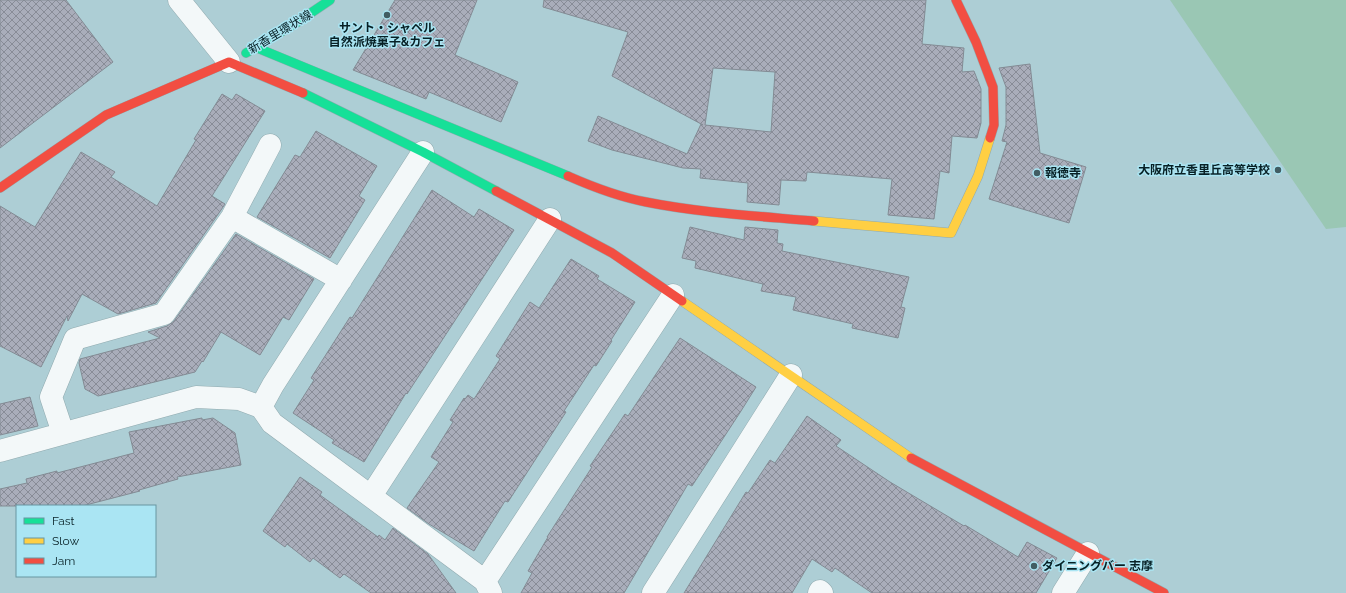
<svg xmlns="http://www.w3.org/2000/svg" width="1346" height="593" font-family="Raleway,'Noto Sans JP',sans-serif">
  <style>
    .pitch { fill: #9ac7b4 }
    .building { fill: url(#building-cross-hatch); stroke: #838b94; fill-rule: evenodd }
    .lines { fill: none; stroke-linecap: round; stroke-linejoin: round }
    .street-casing { stroke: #90aaaf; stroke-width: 23 }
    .fast-casing { stroke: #90aaaf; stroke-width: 10 }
    .slow-casing { stroke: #90aaaf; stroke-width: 10 }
    .jam-casing { stroke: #90aaaf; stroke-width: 10 }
    .street { stroke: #f3f8f9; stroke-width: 22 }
    .fast { stroke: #16e098; stroke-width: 9 }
    .slow { stroke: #ffcf43; stroke-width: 9 }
    .jam { stroke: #f24e42; stroke-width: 9 }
    .poi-dot { fill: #415d63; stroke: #aae5f3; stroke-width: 1.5 }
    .labels { text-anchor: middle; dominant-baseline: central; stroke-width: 3; stroke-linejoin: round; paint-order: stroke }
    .poi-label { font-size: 12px; font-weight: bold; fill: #072025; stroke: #aae5f3; text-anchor: start }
    .street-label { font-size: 12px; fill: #072025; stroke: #aae5f3 }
  </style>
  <defs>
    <pattern id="building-cross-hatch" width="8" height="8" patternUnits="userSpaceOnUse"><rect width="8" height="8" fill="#a9adba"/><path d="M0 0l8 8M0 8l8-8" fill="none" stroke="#888c97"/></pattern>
  </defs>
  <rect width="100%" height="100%" fill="#adced5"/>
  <path class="pitch" d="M1170,0H1346V227L1326,229Z"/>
  <path class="building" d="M0,0H66L113,62L0,148Z
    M395,0H477L455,55L518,82L501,122L429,92L426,99L353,70Z
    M544,0H926L922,44L964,48L962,72L974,71L981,89V123L977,138L952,136L949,173L940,171L934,219L888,215L892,179L807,172L806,181L781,180L779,205L747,202L748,183L700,178L701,169L683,168L612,150L588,141L598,116L687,154L701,124L703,125L612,76L628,32L543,7ZM713,68L775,72L771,132L705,125Z
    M1030,64L1040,153L1086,167L1069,223L989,199L1007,142L1002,141L1006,125V87L999,68Z
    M222,94L232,100L236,94L265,111L212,196L225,204L221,210L156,303L118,314L82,294L68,321L67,316L41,367L0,346V206L35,227L81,152L115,172L111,177L157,206L196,140L194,139Z
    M316,131L377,166L359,196L365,200L330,258L257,217L295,155L300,157Z
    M432,190L474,217L479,209L514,230L407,394L406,393L364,462L332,443L334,440L293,413L314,380L311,378L350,317L352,318Z
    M690,227L744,240L745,227L778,230L777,243L783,244L782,251L909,277L901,307L905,308L898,338L852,328L853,324L793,310L796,297L761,291L763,284L695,268L696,261L682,258Z
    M236,234L314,279L289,320L283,317L260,355L221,332L203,362L202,361L195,372L98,396L85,389L79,363L80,359L160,338L148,332L167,326L174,321Z
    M571,259L599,276L597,279L635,302L611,340L612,341L596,366L594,365L564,411L566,412L508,502L505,501L474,551L429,524L407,508L439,462L431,457L453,422L450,420L464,398L465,399L468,395L474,399L500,359L496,356L530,302L539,308Z
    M680,338L756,387L741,411L692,486L688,484L624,593H521L532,573L528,571L548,537H547L592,467L590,466L625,414L628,416Z
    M30,397L38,426L0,435V404Z
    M807,416L841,440L836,446L890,482L964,526L965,525L1018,557L1027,542L1057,558L1036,593H872L835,568L832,572L812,559L792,593H684L746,492L748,493L770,460L775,463Z
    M202,418V420L213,418L235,433L241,465L177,477L178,479L139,490L140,491L82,506H0V489L27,483L26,479L57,471V473L134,453L129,432Z
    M300,477L322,492L320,495L378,537L379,535L385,540L393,528L428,554L456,593H371L344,574L340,578L313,558L310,562L287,544L285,547L263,531Z"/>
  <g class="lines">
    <defs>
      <path id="street" d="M179,0L229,62
        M423,152L273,385L261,407L272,423L485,581L491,593
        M232,217L341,280
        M63,433L51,397L75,339L164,314L232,217L270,145
        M0,451L196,397L239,399L261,407
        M371,496L550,219
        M485,581L673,295
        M653,593L791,375
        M819,593L820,591L822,593
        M1063,593L1088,553"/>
      <path id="fast" d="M255,47L568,176
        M246,53L296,23L330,0
        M303,93L423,152L496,191"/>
      <path id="slow" d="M814,221L951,233L978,176L990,138
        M682,301L911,458"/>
      <path id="jam" d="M956,0L976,42L993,87L994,125L990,138
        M568,176C593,187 619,197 646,202C701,213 758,216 814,221
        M0,188L106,115L229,62L303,93
        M496,191L612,253L682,301
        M911,458L1164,593"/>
    </defs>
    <use href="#street" class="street-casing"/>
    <use href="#fast" class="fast-casing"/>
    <use href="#slow" class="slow-casing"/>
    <use href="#jam" class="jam-casing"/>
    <use href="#street" class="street"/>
    <use href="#fast" class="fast"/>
    <use href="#slow" class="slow"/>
    <use href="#jam" class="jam"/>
  </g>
  <g class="poi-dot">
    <circle cx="387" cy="15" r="4"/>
    <circle cx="1278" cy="170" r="4"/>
    <circle cx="1037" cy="173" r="4"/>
    <circle cx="1034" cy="566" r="4"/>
  </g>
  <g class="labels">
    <g class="poi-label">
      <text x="387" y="28" text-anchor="middle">サント・シャペル<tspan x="387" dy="14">自然派焼菓子&amp;カフェ</tspan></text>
      <text x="1270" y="170" text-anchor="end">大阪府立香里丘高等学校</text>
      <text x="1045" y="173">報徳寺</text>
      <text x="1042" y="566">ダイニングバー 志摩</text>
    </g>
    <g class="street-label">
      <text transform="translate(280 32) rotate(-31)">新香里環状線</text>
    </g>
  </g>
  <rect x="16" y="505" width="140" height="72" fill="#aae5f3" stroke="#6996a1"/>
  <rect x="24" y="518" width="20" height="6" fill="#16e098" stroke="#6996a1"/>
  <text x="52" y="525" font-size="12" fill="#072025">Fast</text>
  <rect x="24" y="538" width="20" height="6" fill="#ffcf43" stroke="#6996a1"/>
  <text x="52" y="545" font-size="12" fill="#072025">Slow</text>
  <rect x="24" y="558" width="20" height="6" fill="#f24e42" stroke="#6996a1"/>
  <text x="52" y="565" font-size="12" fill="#072025">Jam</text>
</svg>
